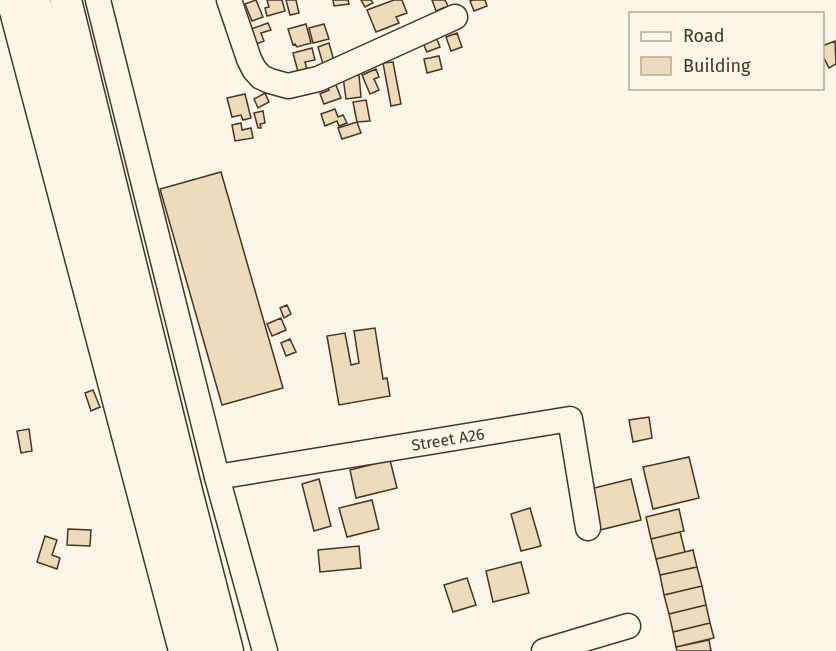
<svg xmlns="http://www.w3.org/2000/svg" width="836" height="651" font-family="'Fira Sans',sans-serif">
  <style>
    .building { fill: #ecdcbc; stroke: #4a3520; stroke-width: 1.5 }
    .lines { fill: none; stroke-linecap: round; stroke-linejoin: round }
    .minor-casing { stroke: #4a3520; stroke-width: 27 }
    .major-casing { stroke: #4a3520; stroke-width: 33 }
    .minor { stroke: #fbf6e9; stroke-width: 24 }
    .major { stroke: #fbf6e9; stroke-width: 30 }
    .labels { text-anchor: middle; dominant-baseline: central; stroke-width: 4.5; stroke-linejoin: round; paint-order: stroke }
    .street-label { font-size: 16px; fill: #4a3520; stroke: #fbf6e9 }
  </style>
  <rect width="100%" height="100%" fill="#fbf6e9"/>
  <path class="building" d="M256,0L263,17L252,21L245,4Z
    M267,0H282L285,11L267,16L265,8L269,7Z
    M286,0H296L299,13L290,15Z
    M333,0H348L349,4L334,6Z
    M361,0H371L373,3L365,7Z
    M394,0H402L407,13L396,17L399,23L376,32L367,10Z
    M432,0H445L448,6L436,11Z
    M473,0H485L487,6L474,11L470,1Z
    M268,23L271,30L261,33L264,41L256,44L251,29Z
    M306,24L311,43L297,47L295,44L293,45L288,29Z
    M324,24L329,39L313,43L309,28Z
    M457,33L462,47L451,51L446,37Z
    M436,37L440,47L427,52L423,43Z
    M835,41L836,64L829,68L822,54V46Z
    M329,43L334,61L323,64L318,47Z
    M312,48L315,60L305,62L307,69L298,72L293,53Z
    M439,56L442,69L427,73L424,59Z
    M393,62L401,104L391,106L383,63Z
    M376,69L379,77L374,79L379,90L370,94L362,75Z
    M359,75L361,97L346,99L343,77Z
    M334,80L341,98L324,104L320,94L329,90L326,83Z
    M265,93L269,102L258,108L254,99Z
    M245,94L251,118L243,120L241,115L232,117L227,98Z
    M366,100L370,121L357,122L353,102Z
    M335,109L338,117L343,115L347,123L339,126L337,121L325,126L321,114Z
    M263,111L265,123L260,124L261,128H258L254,113Z
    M357,122L361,133L342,139L338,128Z
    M241,123L242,130L251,128L253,138L235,141L232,125Z
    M221,172L283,388L222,405L160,189Z
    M287,305L291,314L284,318L280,308Z
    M281,318L286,330L272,336L267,324Z
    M375,328L383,379L387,378L390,396L339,405L327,336L345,333L351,365L359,363L354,331Z
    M290,339L296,352L286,356L281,343Z
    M93,390L100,407L91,411L85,393Z
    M649,417L652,438L633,442L629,420Z
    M29,429L32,451L21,453L17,431Z
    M689,457L699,498L653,509L643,467Z
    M390,460L397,488L356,498L350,470Z
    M319,479L331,526L314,531L302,484Z
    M631,479L641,520L600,530L590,489Z
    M372,500L379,529L347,537L339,508Z
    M530,508L541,546L521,551L511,514Z
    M679,509L684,531L651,539L646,517Z
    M68,529L91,530L90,546L67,545Z
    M680,532L685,552L656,559L651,539Z
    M45,536L57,540L52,555L60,558L57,569L37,562Z
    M359,546L361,568L320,572L318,550Z
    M693,550L697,567L660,575L656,559Z
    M521,562L529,593L493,602L486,571Z
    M697,567L702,586L664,595L660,575Z
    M467,578L476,605L453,612L444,585Z
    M702,586L706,605L669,614L664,595Z
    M706,605L710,623L673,632L669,614Z
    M710,623L714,638L676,647L673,632Z
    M709,640L711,651H677L676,647Z"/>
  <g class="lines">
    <defs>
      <g id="minor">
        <path d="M9,0L181,651"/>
        <path d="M98,0L217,477L265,651"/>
        <path d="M229,0L249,59L254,69L261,77L270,81L288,86L318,79L455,17"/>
        <path id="s1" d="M217,477L570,419L588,528"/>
        <path d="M544,651L628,626"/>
      </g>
      <path id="major" d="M35,0L200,651
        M66,0L188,495L228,651"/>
    </defs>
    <use href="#minor" class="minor-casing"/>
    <use href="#major" class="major-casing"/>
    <use href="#minor" class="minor"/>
    <use href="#major" class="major"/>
  </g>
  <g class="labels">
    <g class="street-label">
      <text stroke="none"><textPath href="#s1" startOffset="234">Street A26</textPath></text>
    </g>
  </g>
  <rect x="629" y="12" width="195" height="78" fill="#fbf6e9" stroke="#b4a999" stroke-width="1.5"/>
  <rect x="641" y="32" width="30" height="9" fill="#fbf6e9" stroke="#b4a999" stroke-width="1.5"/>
  <text x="683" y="42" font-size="18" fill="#4a3520">Road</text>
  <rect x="641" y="57" width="30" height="18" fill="#ecdcbc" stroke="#b4a999" stroke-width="1.5"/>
  <text x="683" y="72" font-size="18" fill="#4a3520">Building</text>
</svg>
